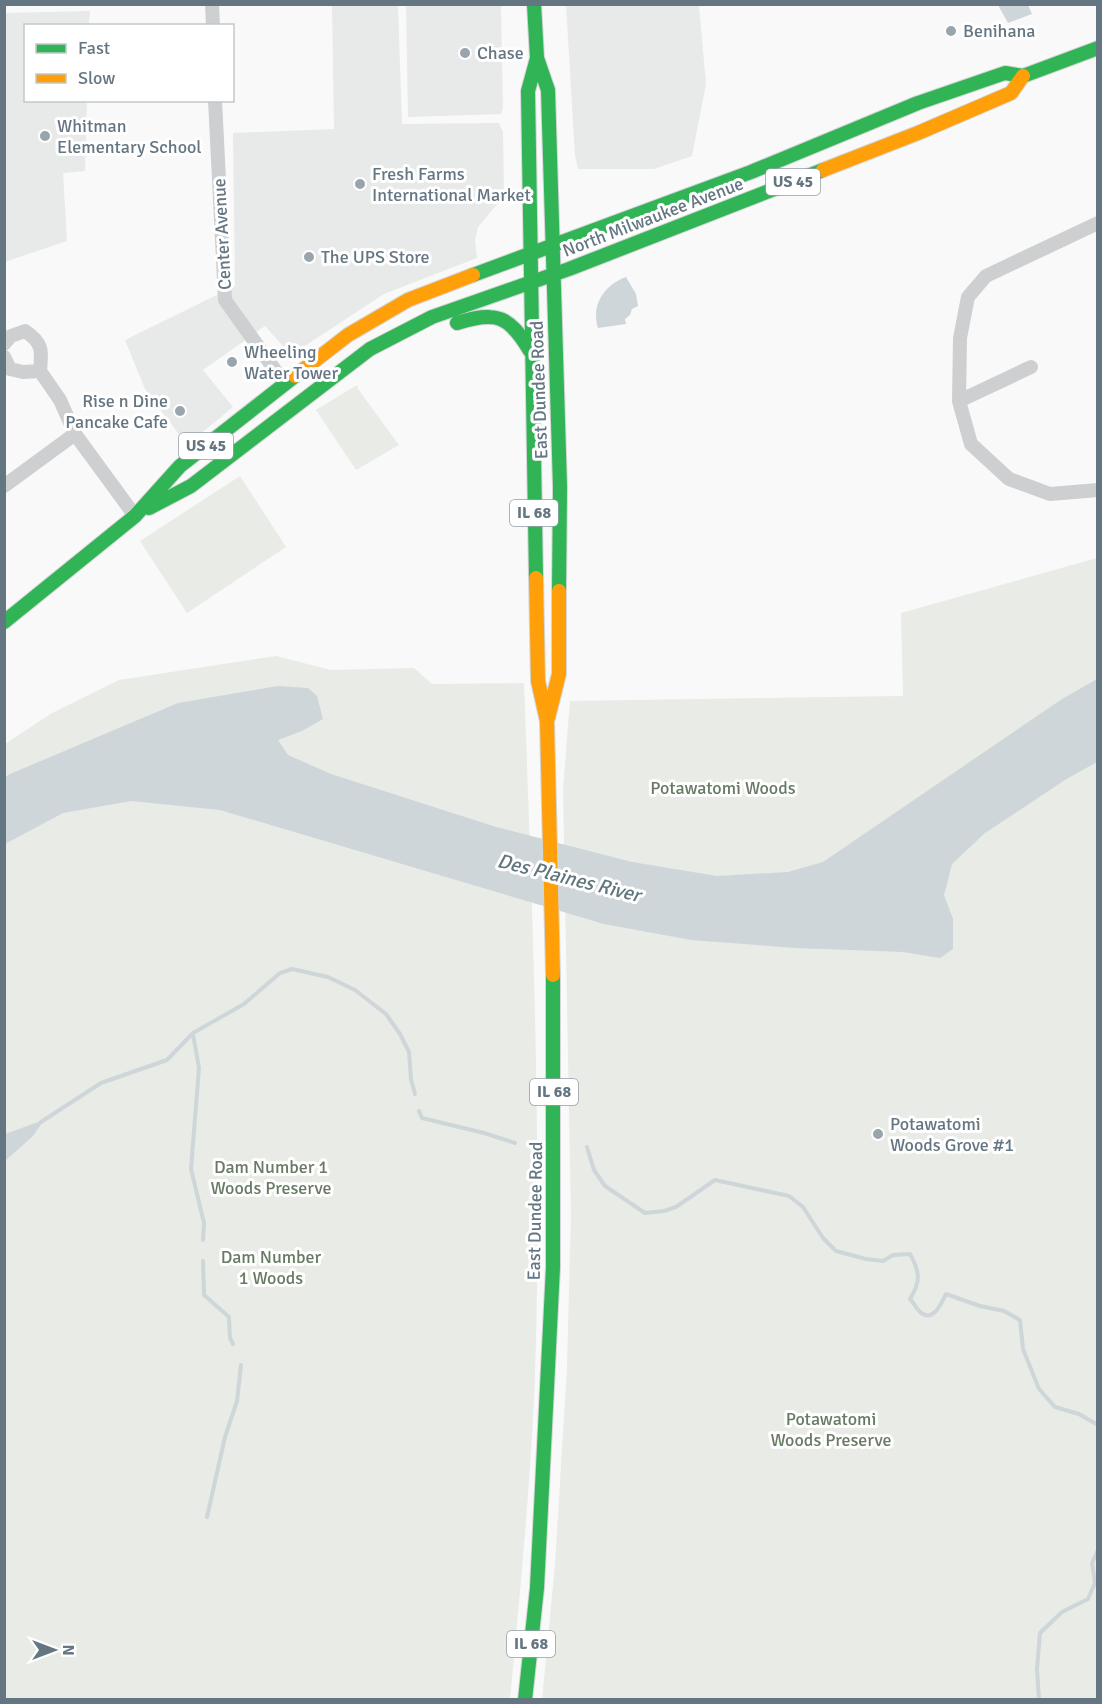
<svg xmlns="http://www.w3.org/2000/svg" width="1102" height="1704" font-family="Signika,sans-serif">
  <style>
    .built { fill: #e8e9e9 }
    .green { fill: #e8ebe6 }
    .water { fill: #ced6d9 }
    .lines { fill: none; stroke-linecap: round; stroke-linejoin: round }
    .stream { stroke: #ced6d9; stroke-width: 4 }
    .fast-casing { stroke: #d5d6d7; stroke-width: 16 }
    .slow-casing { stroke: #d5d6d7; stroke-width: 16 }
    .street { stroke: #cecfd0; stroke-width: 14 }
    .fast { stroke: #30b455; stroke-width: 14 }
    .slow { stroke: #ff9f0a; stroke-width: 14 }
    .poi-dot { fill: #99a4ac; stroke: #fff; stroke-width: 2 }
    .labels { text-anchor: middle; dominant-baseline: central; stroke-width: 6; stroke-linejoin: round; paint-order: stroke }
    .shield { fill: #fff; stroke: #939fa8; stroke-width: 1.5 }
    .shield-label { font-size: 16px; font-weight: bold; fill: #657683 }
    .poi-label { font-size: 18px; fill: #657683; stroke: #fff; text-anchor: start }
    .street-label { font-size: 18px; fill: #657683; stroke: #fff }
    .park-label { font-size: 18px; fill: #687a64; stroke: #fff }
    .water-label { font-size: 20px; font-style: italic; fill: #60757c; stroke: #fff }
  </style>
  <rect width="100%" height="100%" fill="#f9f9f9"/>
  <path class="built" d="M332,5H398L402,124L499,123L503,132L504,196L478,227L475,240L477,258L384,294L291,355L265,326L203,370L233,407L187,445L145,389L125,340L235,286L233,133L334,129Z
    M406,5H501L503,108L501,114L408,117Z
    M566,5H699L706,84L692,156L654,169H578L575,155Z
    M90,11L89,25L26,26V100L87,101L85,171L63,173L67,241L5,262V13Z"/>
  <path class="green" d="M357,385L358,389L399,445L356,470L316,410Z
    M240,476L286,547L187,613L140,541Z
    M1097,558V1699L542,1700L555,1565L567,1367L571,1216L563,789L570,701L903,696L901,613Z
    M276,656L331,670L414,668L432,684L524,683C532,903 541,1122 536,1342C533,1462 521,1581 510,1699L5,1700V744L52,713L119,680Z"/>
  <path class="water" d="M998,5H1028L1032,14L1008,23Z
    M626,277L636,294L638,306L632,309L630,315L625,319L626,324L598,328C591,305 604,285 626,277Z
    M1097,679V762L1065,780L985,833L952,864L944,895L953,919V949L940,958L903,952L796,948L691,940L604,924L220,810L131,801L63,813L5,844V777L10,774L178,703L278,686L308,688L317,696L323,719L302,731L278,740L288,755L331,774L493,826L632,862L717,876L788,872L823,862L1062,699Z
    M44,1120L33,1136L5,1161V1134Z"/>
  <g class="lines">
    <path class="stream" d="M193,1034L199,1068L191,1169L204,1223L203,1240
      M419,1111L422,1118L484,1133L515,1143
      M41,1122L101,1083L167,1060L193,1033L244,1004L280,973L292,969L328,977L355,990L386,1014L400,1034L409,1052L411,1079L415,1094
      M587,1147L594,1170L605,1186L645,1213L664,1211L676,1207L715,1180L789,1196L803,1207L823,1238L836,1251L866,1259L883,1261L893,1255L910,1254C920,1272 921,1281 910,1299C914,1303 918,1312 923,1314C935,1321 942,1301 946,1294L980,1306L1004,1311L1020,1320L1023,1349L1039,1389L1055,1407L1079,1414L1098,1425
      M203,1261L204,1295L229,1317L230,1338L233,1344
      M207,1517L225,1437L237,1401L241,1365
      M1039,1700L1037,1669L1040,1633L1062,1612L1088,1599L1095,1583L1092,1563L1098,1550"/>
    <defs>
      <path id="fast" d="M534,4L537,58L548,90L560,487L559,591
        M473,275L751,172L918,103L1005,73L1023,76L1098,48
        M457,323C496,311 509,315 530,351
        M149,508L191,486L370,349L432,317L569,269L823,170
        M536,578L528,91L537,58
        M4,622L135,516L180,466L295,376
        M525,1700L537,1588L553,1267V975"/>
      <path id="slow" d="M823,170L918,133L1011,93L1023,76
        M295,376L348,335L408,300L473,275
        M536,578L538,681L547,721L553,975
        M548,718L559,674V591"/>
    </defs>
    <use href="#fast" class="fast-casing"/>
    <use href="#slow" class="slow-casing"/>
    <path class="street" d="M212,4L213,26
      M215,100L225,300L285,384
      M1098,223L986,276L968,297L960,338L959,401L971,444L1009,479L1050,494L1098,490
      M4,344L11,336L25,331C43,343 42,350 40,371
      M4,357L10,369L23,372L40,371
      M40,371L60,400L75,434L135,516
      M959,401L1031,367
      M4,486L75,434"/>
    <use href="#fast" class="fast"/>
    <use href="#slow" class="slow"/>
  </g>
  <g class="poi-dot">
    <circle cx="951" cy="31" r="6"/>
    <circle cx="465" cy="53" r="6"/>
    <circle cx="45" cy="136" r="6"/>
    <circle cx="360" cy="184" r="6"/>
    <circle cx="309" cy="257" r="6"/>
    <circle cx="232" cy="362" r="6"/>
    <circle cx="180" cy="411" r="6"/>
    <circle cx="878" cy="1134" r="6"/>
  </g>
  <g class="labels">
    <g class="shield">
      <rect x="766" y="169" width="54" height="26" rx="4.5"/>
      <rect x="179" y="433" width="54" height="26" rx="4.5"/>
      <rect x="510" y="500" width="48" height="26" rx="4.5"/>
      <rect x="530" y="1079" width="48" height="26" rx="4.5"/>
      <rect x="507" y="1631" width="48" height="26" rx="4.5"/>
    </g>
    <g class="shield-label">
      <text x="793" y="182">US 45</text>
      <text x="206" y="446">US 45</text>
      <text x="534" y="513">IL 68</text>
      <text x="554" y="1092">IL 68</text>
      <text x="531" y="1644">IL 68</text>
    </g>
    <g class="poi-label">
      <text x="963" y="31">Benihana</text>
      <text x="477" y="53">Chase</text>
      <text x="57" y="126">Whitman<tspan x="57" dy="21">Elementary School</tspan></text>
      <text x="372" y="174">Fresh Farms<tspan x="372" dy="21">International Market</tspan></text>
      <text x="321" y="257">The UPS Store</text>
      <text x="244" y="352">Wheeling<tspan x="244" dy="21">Water Tower</tspan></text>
      <text x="168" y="401" text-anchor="end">Rise n Dine<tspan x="168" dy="21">Pancake Cafe</tspan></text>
      <text x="890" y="1124">Potawatomi<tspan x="890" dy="21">Woods Grove #1</tspan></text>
    </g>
    <g class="street-label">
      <text transform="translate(653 217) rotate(-21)">North Milwaukee Avenue</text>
      <text transform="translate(222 234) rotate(-93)">Center Avenue</text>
      <text transform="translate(539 390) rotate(-92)">East Dundee Road</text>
      <text transform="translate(535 1211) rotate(-89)">East Dundee Road</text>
    </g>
    <g class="park-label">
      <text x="723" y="788">Potawatomi Woods</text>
      <text x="271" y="1167">Dam Number 1<tspan x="271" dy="21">Woods Preserve</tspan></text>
      <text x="271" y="1257">Dam Number<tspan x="271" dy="21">1 Woods</tspan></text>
      <text x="831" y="1419">Potawatomi<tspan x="831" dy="21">Woods Preserve</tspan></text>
    </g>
    <g class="water-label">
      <text transform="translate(569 878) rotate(14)">Des Plaines River</text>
    </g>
  </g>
  <rect width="1102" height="1704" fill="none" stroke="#657683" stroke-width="12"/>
  <rect x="24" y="24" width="210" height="78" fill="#ffffff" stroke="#c1c8cd" stroke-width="1.5"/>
  <rect x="36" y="44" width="30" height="9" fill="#30b455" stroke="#c1c8cd" stroke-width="1.5"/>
  <text x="78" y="54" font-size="18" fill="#657683">Fast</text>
  <rect x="36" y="74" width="30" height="9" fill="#ff9f0a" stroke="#c1c8cd" stroke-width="1.5"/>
  <text x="78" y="84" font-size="18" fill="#657683">Slow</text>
  <g transform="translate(54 1650) rotate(90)" stroke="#ffffff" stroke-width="4.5" paint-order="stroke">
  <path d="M0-4.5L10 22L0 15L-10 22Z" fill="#657683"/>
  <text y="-9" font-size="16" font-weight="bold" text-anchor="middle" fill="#657683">N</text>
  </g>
</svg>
